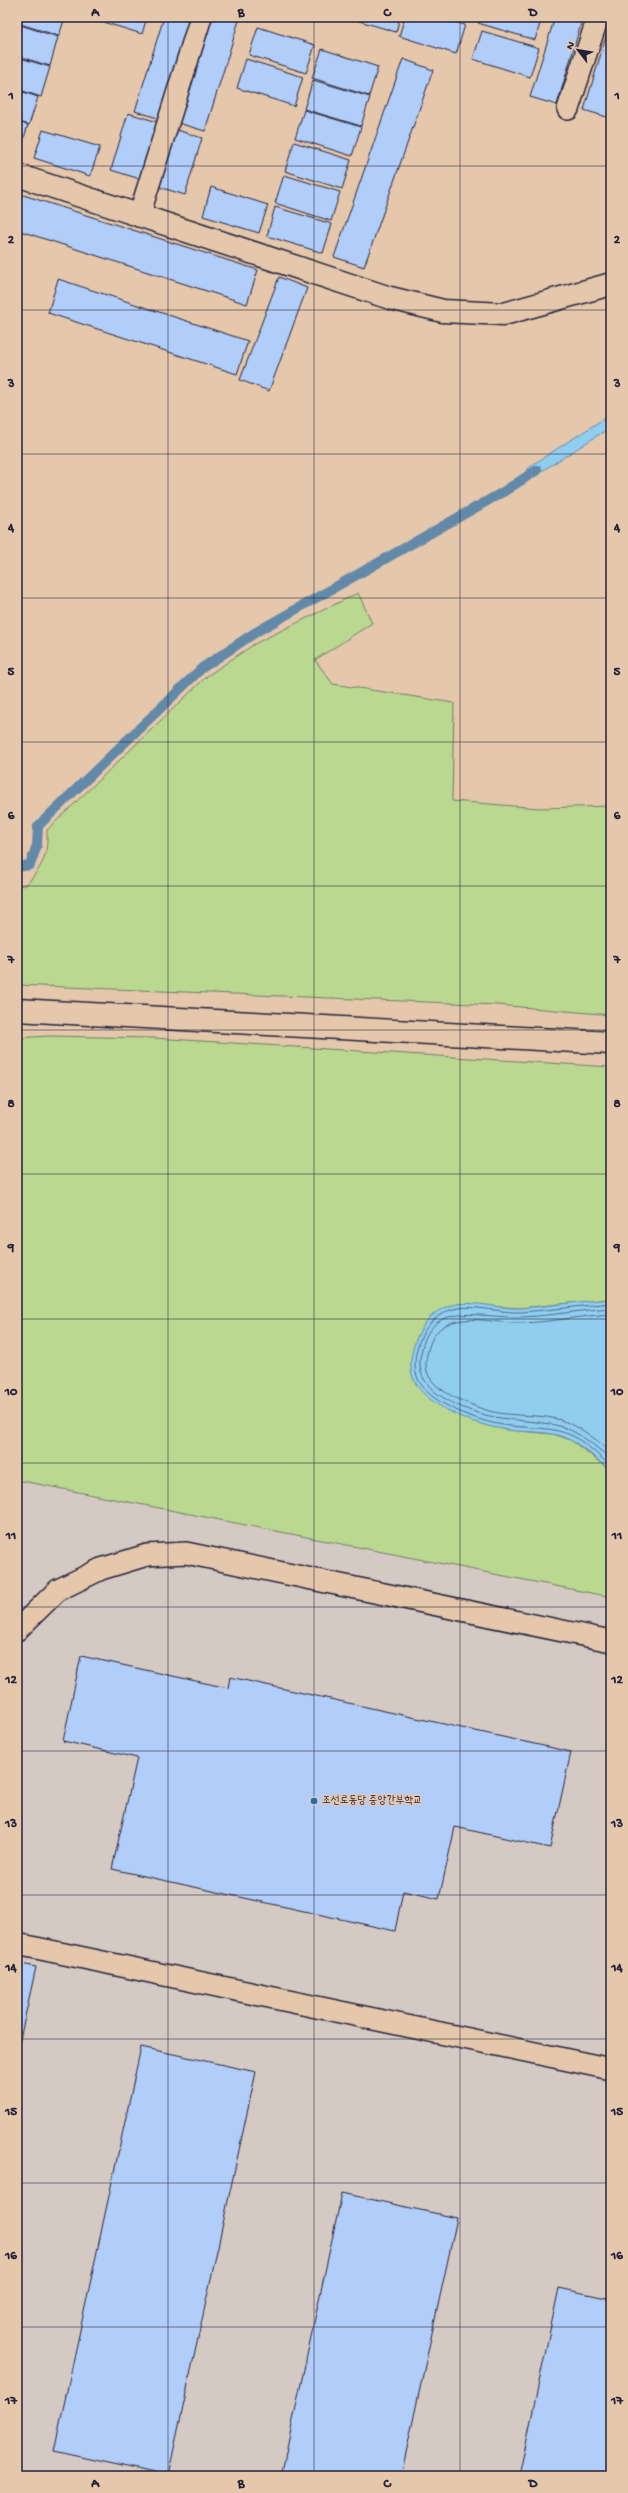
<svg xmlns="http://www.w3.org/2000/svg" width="628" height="2493" font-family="'Gochi Hand','Poor Story',sans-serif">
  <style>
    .built { fill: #d5cac3 }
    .green { fill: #bad890; stroke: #6e7d66 }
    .water { fill: #90cef0; stroke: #6489a8 }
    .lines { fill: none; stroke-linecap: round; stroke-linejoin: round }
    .shore { stroke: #4e6783; stroke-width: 1 }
    .stream { stroke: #6489a8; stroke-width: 10 }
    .building { fill: #b1cdfa; stroke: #22223b }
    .lane-casing { stroke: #22223b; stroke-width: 24 }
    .street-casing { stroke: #22223b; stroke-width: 25 }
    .lane { stroke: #e5c8ac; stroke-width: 21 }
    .street { stroke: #e5c8ac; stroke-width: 22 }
    .grid { fill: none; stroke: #22223b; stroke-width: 1; stroke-opacity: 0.55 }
    .poi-dot { fill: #1f6fb2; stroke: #e5c8ac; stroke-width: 1.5 }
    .labels { text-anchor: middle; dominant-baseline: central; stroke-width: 3; stroke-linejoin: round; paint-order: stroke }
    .poi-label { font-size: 11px; fill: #22223b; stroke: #e5c8ac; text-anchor: start }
    .neatline { fill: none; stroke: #22223b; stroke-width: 1.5 }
    .grid-label { font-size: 13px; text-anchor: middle; font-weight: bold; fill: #22223b }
  </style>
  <rect width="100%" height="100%" fill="#e5c8ac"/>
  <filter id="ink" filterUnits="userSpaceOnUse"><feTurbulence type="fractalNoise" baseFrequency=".025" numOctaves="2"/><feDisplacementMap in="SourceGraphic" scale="8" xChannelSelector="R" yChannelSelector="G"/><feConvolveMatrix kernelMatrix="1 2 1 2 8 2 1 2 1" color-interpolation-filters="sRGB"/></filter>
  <g filter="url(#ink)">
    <path class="built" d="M17,1073L611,1125V2476H17Z"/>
    <path class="green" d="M358,593L372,623L315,660L333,684L454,703L452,801L539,808L611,806V1015L498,1005L17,985V886L26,885C43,865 48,857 47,830L207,676L256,643Z
      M48,1036L154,1038L611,1067V1299L520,1308L457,1304L477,1423L508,1430L553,1434L571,1440L611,1471V1597L17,1480V1038Z"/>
    <path class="water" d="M611,414V427L528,480L523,474L532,465Z
      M611,1299V1471C598,1461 585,1447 570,1440C550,1430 529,1433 508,1430C489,1427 470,1422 453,1413C431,1402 408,1387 411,1360C414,1334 429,1308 457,1304C477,1301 500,1309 521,1308C551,1306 581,1301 611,1299Z"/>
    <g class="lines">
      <path class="shore" d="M611,1303C581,1306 551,1310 521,1312C501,1313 476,1305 458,1308C431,1313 416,1337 415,1363C414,1387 436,1401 456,1410C473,1418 492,1424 510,1426C531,1428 554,1427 573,1436C587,1444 599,1456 611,1466
        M611,1308C581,1310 550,1316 521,1317C478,1319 427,1296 420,1360C418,1383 438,1396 457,1405C493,1422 519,1418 555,1425C577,1429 594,1446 611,1459
        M611,1314C581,1316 551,1322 521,1323C495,1324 467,1313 444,1326C432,1332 427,1350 426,1362C424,1388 460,1400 480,1408C505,1418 532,1413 557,1419C579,1425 594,1438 611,1452"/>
      <path class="stream" d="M17,867L30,865L37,845L38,826L202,668L256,632L503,492L537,470"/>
    </g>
    <path class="building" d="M17,17H65L59,36L17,23Z
      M87,17H147L142,34Z
      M164,17H192L161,119L135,111Z
      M210,17H240L205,131L178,123Z
      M346,17H400L396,32Z
      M405,17H438L465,25L456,54L399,36Z
      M480,17H542L535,40L478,23Z
      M555,17H583L557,105L530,97Z
      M611,20V116L610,118L584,110Z
      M17,24L58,37L50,66L17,56Z
      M258,27L315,45L306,73L249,55Z
      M482,31L539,48L530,77L473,59Z
      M322,49L378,67L369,96L312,78Z
      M17,57L50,67L41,97L17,89Z
      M246,59L303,77L294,106L237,88Z
      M403,59L433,70L364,267L334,257Z
      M313,80L370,97L361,126L304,109Z
      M17,90L38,97L29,125L17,121Z
      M304,110L361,127L352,156L295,138Z
      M128,113L158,122L140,179L111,170Z
      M17,122L28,125L19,154H17Z
      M174,129L202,138L185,195L156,186Z
      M43,130L100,147L90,176L34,158Z
      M294,142L351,160L342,189L285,171Z
      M284,175L340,192L331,221L275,203Z
      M211,187L268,205L259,233L203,216Z
      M17,193L258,270L247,304L17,230Z
      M275,207L332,224L323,253L267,236Z
      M279,277L307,288L269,391L240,380Z
      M58,279L248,341L237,374L48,313Z
      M81,1656L228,1688L230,1677L571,1752L550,1848L455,1827L439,1899L403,1891L395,1931L112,1869L137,1758L63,1741Z
      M17,1963L36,1967L17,2053Z
      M141,2047L256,2072L168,2476L54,2451Z
      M342,2193L457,2218L401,2476H281Z
      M559,2288L611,2299V2476H519Z"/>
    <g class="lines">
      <defs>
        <path id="lane" d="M568,109L598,17
          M139,216L201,17
          M17,1630L58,1590L101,1569L147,1555L186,1553L611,1641
          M17,1944L611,2069"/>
        <path id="street" d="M17,175L390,298L443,311L504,314L611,284
          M17,1010L611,1043"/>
      </defs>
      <use href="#lane" class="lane-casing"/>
      <use href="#street" class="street-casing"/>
      <use href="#lane" class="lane"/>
      <use href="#street" class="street"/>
    </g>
  </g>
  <path class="grid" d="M168,17V2476M314,17V2476M460,17V2476M17,166H611M17,310H611M17,454H611M17,598H611M17,742H611M17,886H611M17,1030H611M17,1174H611M17,1319H611M17,1463H611M17,1607H611M17,1751H611M17,1895H611M17,2039H611M17,2183H611M17,2327H611"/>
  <circle class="poi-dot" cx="314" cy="1801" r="4"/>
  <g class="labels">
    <g class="poi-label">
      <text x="322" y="1801">조선로동당 중앙간부학교</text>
    </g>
  </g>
  <rect width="628" height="2493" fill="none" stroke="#e5c8ac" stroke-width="44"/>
  <g transform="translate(578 50) rotate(301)" stroke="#e5c8ac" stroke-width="3" paint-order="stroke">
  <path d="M0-3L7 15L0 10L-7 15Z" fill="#22223b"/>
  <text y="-6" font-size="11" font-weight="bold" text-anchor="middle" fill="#22223b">N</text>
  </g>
  <rect x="22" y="22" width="584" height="2449" class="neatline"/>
  <g class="grid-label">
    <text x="95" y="16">A</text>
    <text x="241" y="16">B</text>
    <text x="387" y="16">C</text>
    <text x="533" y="16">D</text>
    <text x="11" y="99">1</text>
    <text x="617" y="99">1</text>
    <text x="11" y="243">2</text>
    <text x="617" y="243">2</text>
    <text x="11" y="387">3</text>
    <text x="617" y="387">3</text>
    <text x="11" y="531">4</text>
    <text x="617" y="531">4</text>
    <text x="11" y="675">5</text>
    <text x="617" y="675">5</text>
    <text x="11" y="819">6</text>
    <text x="617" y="819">6</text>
    <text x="11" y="963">7</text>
    <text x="617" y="963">7</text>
    <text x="11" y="1107">8</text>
    <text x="617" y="1107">8</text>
    <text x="11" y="1251">9</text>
    <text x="617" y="1251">9</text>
    <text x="11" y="1395">10</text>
    <text x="617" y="1395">10</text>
    <text x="11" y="1539">11</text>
    <text x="617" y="1539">11</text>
    <text x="11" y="1683">12</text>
    <text x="617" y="1683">12</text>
    <text x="11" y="1827">13</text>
    <text x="617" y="1827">13</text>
    <text x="11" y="1971">14</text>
    <text x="617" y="1971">14</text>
    <text x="11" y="2115">15</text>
    <text x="617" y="2115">15</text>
    <text x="11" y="2259">16</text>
    <text x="617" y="2259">16</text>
    <text x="11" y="2404">17</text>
    <text x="617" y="2404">17</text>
    <text x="95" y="2487">A</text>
    <text x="241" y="2487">B</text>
    <text x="387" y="2487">C</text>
    <text x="533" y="2487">D</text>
  </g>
</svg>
